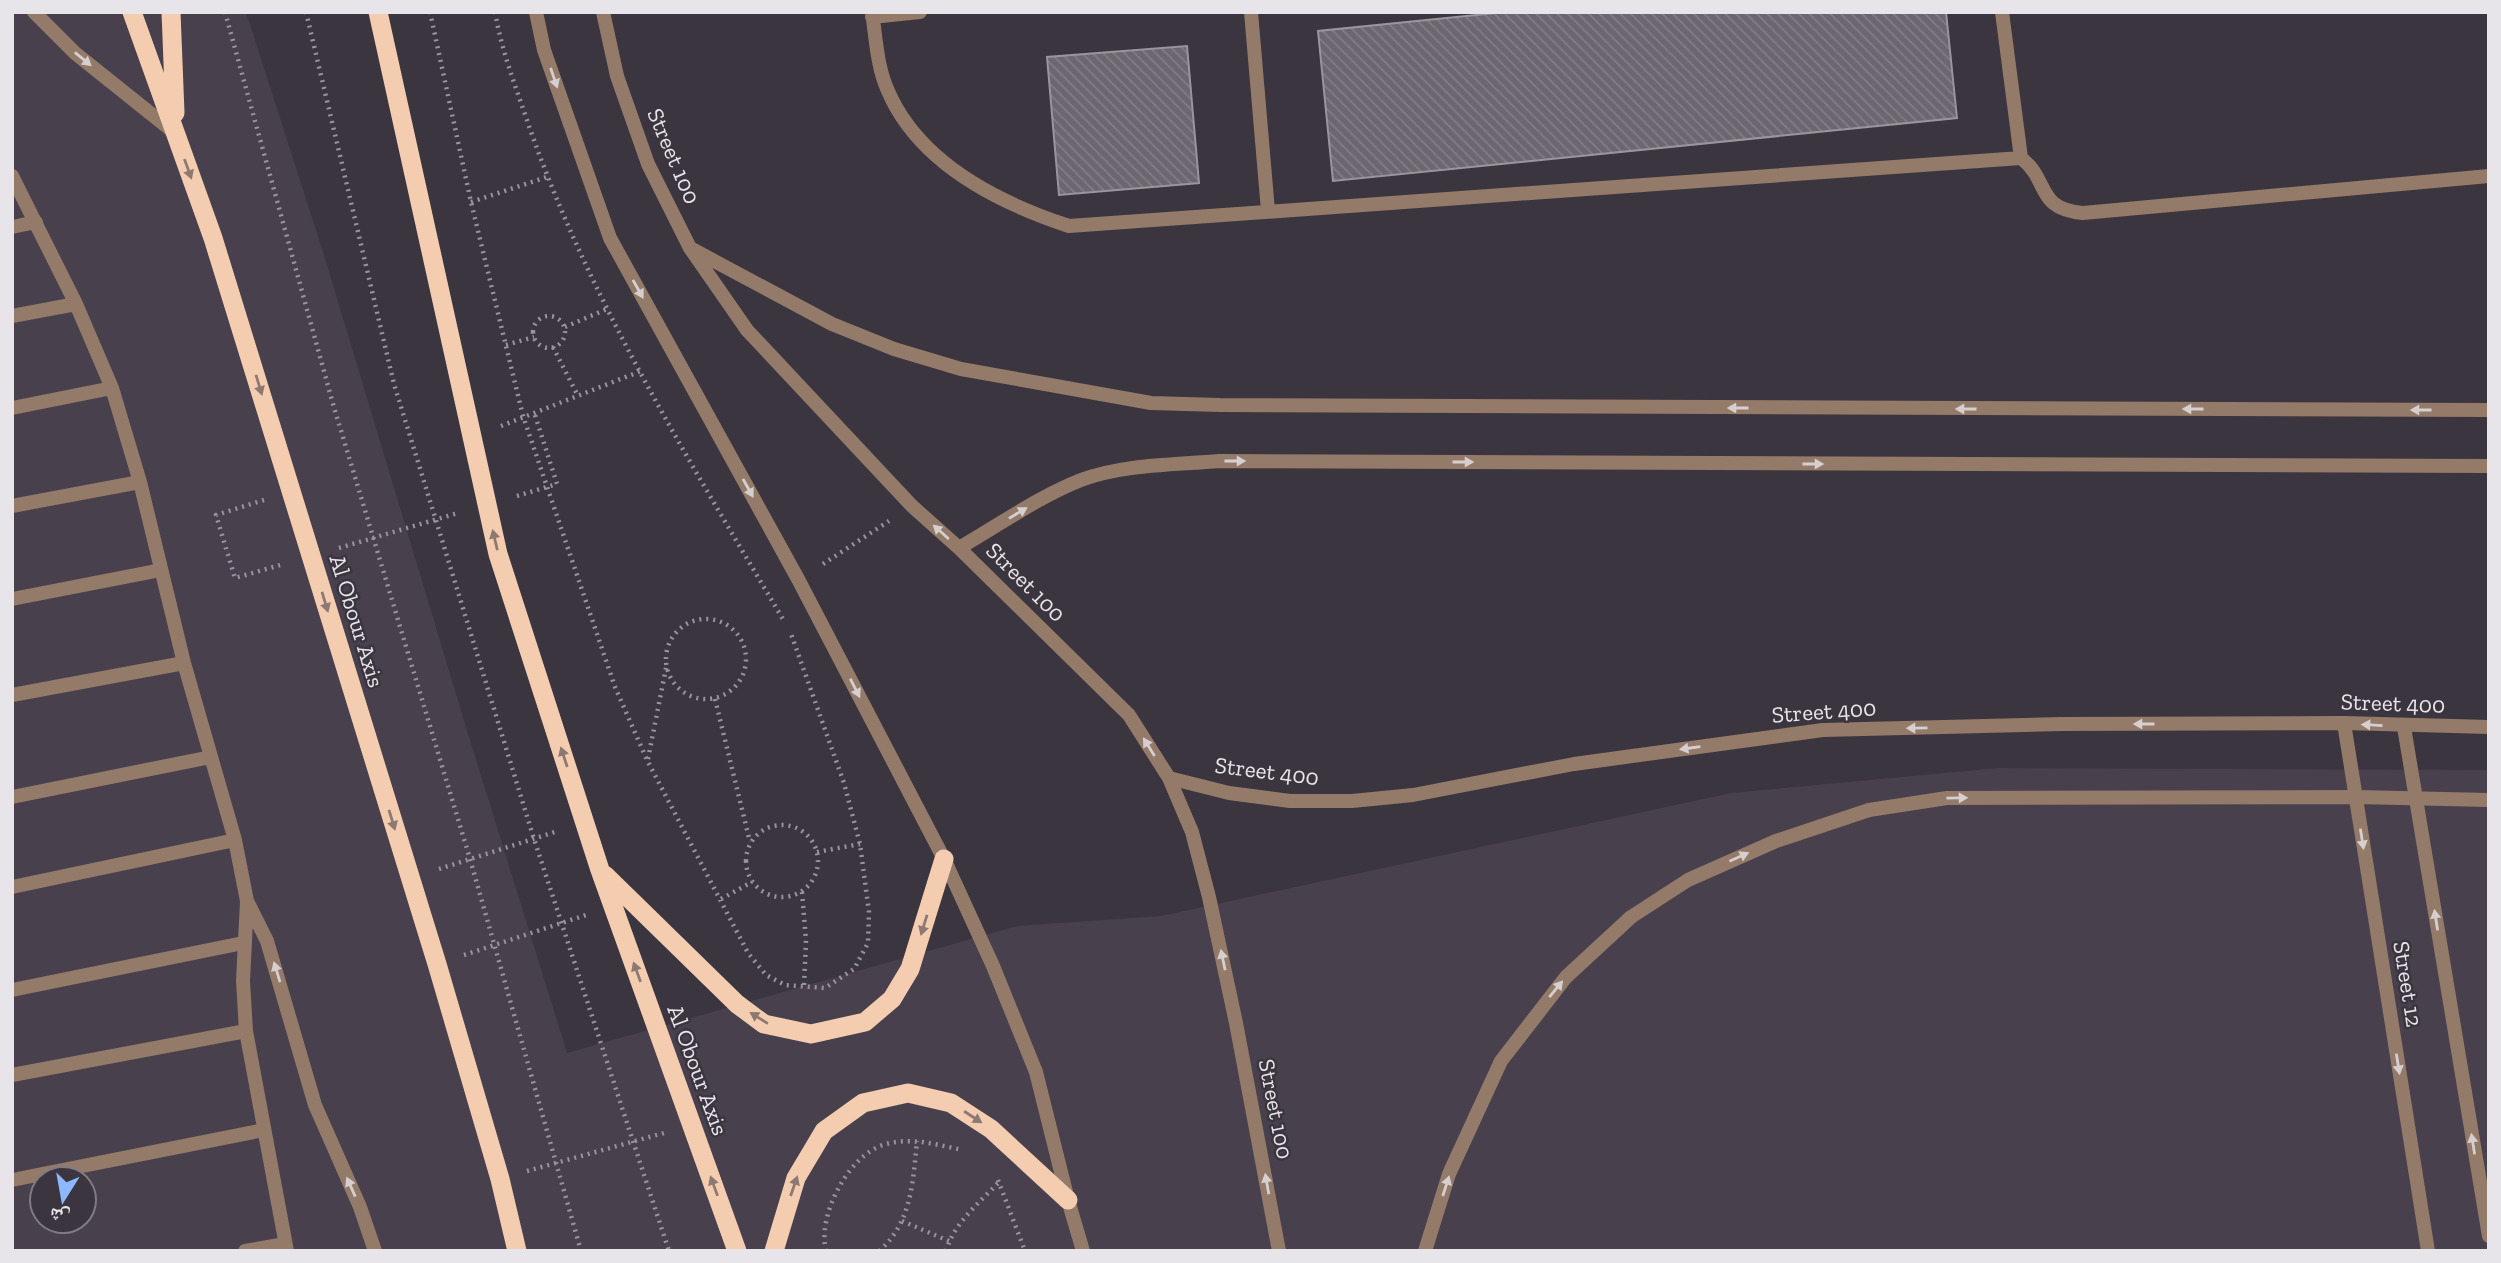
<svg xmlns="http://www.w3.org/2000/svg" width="2501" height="1263" font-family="'Zilla Slab','Noto Naskh Arabic',serif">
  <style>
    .built { fill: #49404e; fill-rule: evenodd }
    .building { fill: url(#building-back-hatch); stroke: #9b94a0; stroke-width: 2 }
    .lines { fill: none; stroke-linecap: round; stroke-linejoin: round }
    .path { stroke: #99949c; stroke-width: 4.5; stroke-dasharray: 2 5; stroke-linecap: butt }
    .service { stroke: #947a68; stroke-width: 14 }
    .tertiary { stroke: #947a68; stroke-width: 14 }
    .trunk { stroke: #f4ccb0; stroke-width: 19 }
    .oneway { fill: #d6cfd0 }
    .oneway2 { fill: #8e7972 }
    .labels { text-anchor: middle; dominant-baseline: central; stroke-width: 5; stroke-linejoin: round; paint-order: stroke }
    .street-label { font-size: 23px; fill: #e7e4ea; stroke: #3b353f }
  </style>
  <defs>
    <pattern id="building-back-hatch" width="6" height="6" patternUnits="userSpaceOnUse" patternTransform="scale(1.75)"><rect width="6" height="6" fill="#6c6671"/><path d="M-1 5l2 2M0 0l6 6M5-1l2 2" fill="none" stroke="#817c85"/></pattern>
  </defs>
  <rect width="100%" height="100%" fill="#3b353f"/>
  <path class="built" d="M12,12H246L324,255L465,724L567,1053L1017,926L1161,916L1731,793L1999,768L2489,770V1251H12ZM42,1179H84V1221H42Z"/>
  <path class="building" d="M1506,12H1946L1957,118L1333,181L1318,31Z
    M1187,46L1199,183L1059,195L1047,57Z"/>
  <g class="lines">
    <path class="path" d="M225,12L333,404L470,859L581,1251
      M306,12L394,384L534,839L669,1251
      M430,12L471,202L523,416L615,687L647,760L748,953L766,975L785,985L825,988L854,969L868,943L869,912L860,844L844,783L790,631
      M495,12C502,53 517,90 530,129C591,303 690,462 784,621
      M471,202L547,177
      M533 332a16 16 0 1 1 32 0a16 16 0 1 1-32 0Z
      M565,327L607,309
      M506,345L534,337
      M553,347L578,396
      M501,426L641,371
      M517,496L557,484L534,412
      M264,500L216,515L235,578L284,564
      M339,548L458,513
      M823,564L889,521
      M666 659a40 40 0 1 1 80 0a40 40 0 1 1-80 0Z
      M715,699L750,842
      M648,759L666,668
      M746 861a36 36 0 1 1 72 0a36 36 0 1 1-72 0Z
      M817,852L860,844
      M439,869L555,832
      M802,892L806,940L804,986
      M721,899L752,882
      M464,955L586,915
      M527,1171L664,1133
      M998,1180L1025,1251
      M902,1221L949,1241
      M826,1251C817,1216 848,1156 883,1145C909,1136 937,1145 963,1150
      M879,1251C912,1223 913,1180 917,1141
      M946,1251C954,1223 980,1202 999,1182"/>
    <path class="service" d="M872,12C876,39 877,67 888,91C919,163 999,203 1069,226L2021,158C2050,180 2035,209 2083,213L2489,176
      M1251,12L1268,211
      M2002,12L2021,158
      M872,17L920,12
      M12,176L76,304L112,388L140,482L184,663L235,840L247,901L243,981L246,1031L287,1251
      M12,227L36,222
      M12,316L76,304
      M12,408L112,388
      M12,506L140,482
      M12,599L161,570
      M12,695L184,663
      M2344,723L2428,1251
      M2404,727L2489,1236
      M12,797L211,757
      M12,887L235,840
      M247,901L267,941L315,1105L360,1207L375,1251
      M12,990L243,943
      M12,1075L246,1031
      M12,1180L264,1130
      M245,1251L285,1244"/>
    <path class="tertiary" d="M34,12L75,53L175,133
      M536,12L544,50L610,238L798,579L944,859L993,966L1036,1072L1068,1200L1083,1251
      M603,12L617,76L648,164L690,248L747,330L912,506L959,548L1129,715L1169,778L1192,832L1209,897L1236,1023L1279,1251
      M690,248L832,324L894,349L961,369L1151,403L1220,405L2489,410
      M959,548C999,525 1038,497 1081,480C1124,464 1174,465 1219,461L2489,466
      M1169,778L1229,793L1290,801H1352L1413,795L1574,764L1823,730L2061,724L2344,723L2489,727
      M1425,1251L1449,1174L1501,1061L1566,977L1631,917L1688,880L1776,841L1869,810L1947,798L2356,797L2489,800"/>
    <path class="trunk" d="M132,12L213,238L437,964L500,1179L517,1251
      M171,12L175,113
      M378,12L498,554L600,870L737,1251
      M605,875L737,1004L764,1024L811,1034L865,1022L892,999L910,969L944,859
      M774,1251L796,1178L824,1131L863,1103L908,1093L951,1103L991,1129L1068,1200"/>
  </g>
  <defs><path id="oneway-solid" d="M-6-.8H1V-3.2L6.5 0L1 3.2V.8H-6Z" transform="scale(1.75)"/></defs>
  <g class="oneway">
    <use href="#oneway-solid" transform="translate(83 59) rotate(39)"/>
    <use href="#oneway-solid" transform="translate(554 78) rotate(71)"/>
    <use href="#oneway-solid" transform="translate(638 289) rotate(61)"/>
    <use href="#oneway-solid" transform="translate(1738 408) rotate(-180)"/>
    <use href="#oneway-solid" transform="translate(1966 409) rotate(-180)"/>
    <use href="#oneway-solid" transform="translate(2193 409) rotate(-180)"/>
    <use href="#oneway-solid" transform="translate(2421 410) rotate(-180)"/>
    <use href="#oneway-solid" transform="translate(1235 461)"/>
    <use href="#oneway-solid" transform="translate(1463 462)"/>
    <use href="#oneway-solid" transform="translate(1813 464)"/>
    <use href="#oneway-solid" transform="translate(748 488) rotate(61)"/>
    <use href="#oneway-solid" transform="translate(1018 513) rotate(-31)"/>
    <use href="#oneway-solid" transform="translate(941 532) rotate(-138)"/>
    <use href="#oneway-solid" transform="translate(855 688) rotate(63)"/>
    <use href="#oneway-solid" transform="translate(2144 724) rotate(180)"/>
    <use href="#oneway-solid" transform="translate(2372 725) rotate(-177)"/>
    <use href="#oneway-solid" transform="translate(1917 728) rotate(179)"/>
    <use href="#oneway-solid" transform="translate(1149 747) rotate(-122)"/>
    <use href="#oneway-solid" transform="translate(1690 748) rotate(172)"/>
    <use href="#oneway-solid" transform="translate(1957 798) rotate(-1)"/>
    <use href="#oneway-solid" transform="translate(2362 839) rotate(81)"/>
    <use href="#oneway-solid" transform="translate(1739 857) rotate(-24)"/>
    <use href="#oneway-solid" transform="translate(2436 920) rotate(-99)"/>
    <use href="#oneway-solid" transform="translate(1223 960) rotate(-102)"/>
    <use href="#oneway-solid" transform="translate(277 972) rotate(-107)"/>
    <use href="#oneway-solid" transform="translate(1556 989) rotate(-51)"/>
    <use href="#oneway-solid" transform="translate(2398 1064) rotate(81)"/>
    <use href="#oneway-solid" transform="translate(2473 1144) rotate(-99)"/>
    <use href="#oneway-solid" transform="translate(1267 1184) rotate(-100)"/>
    <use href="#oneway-solid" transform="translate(1446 1186) rotate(-72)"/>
    <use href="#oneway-solid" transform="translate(351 1187) rotate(-114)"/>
  </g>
  <g class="oneway2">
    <use href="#oneway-solid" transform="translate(188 169) rotate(70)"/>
    <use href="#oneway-solid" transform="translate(259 385) rotate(73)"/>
    <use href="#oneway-solid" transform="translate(495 540) rotate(-103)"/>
    <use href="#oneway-solid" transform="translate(325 602) rotate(73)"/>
    <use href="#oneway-solid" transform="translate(564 757) rotate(-108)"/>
    <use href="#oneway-solid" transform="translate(392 820) rotate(73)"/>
    <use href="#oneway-solid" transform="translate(924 925) rotate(107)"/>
    <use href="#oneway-solid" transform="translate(637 972) rotate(-110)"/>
    <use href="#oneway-solid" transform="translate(759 1018) rotate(-148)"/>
    <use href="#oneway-solid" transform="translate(973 1117) rotate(33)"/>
    <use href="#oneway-solid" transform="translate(714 1186) rotate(-110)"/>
    <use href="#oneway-solid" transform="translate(794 1186) rotate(-71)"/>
  </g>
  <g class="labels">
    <g class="street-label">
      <text transform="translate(674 156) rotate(67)">Street 100</text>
      <text transform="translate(1026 582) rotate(45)">Street 100</text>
      <text transform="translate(357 621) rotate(73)">Al Obour Axis</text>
      <text transform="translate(2393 703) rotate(2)">Street 400</text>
      <text transform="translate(1824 711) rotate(-4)">Street 400</text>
      <text transform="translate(1267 771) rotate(7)">Street 400</text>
      <text transform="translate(2408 984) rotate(81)">Street 12</text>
      <text transform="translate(698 1070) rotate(70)">Al Obour Axis</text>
      <text transform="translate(1276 1109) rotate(79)">Street 100</text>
    </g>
  </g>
  <rect width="2501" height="1263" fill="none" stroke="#e7e4ea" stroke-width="28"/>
  <g transform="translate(63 1200) rotate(191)"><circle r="33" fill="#3b353f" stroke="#807b83" stroke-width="2"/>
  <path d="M0-5L12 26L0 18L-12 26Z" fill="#8eb8fd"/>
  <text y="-10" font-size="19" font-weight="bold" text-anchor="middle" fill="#e7e4ea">ش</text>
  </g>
</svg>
